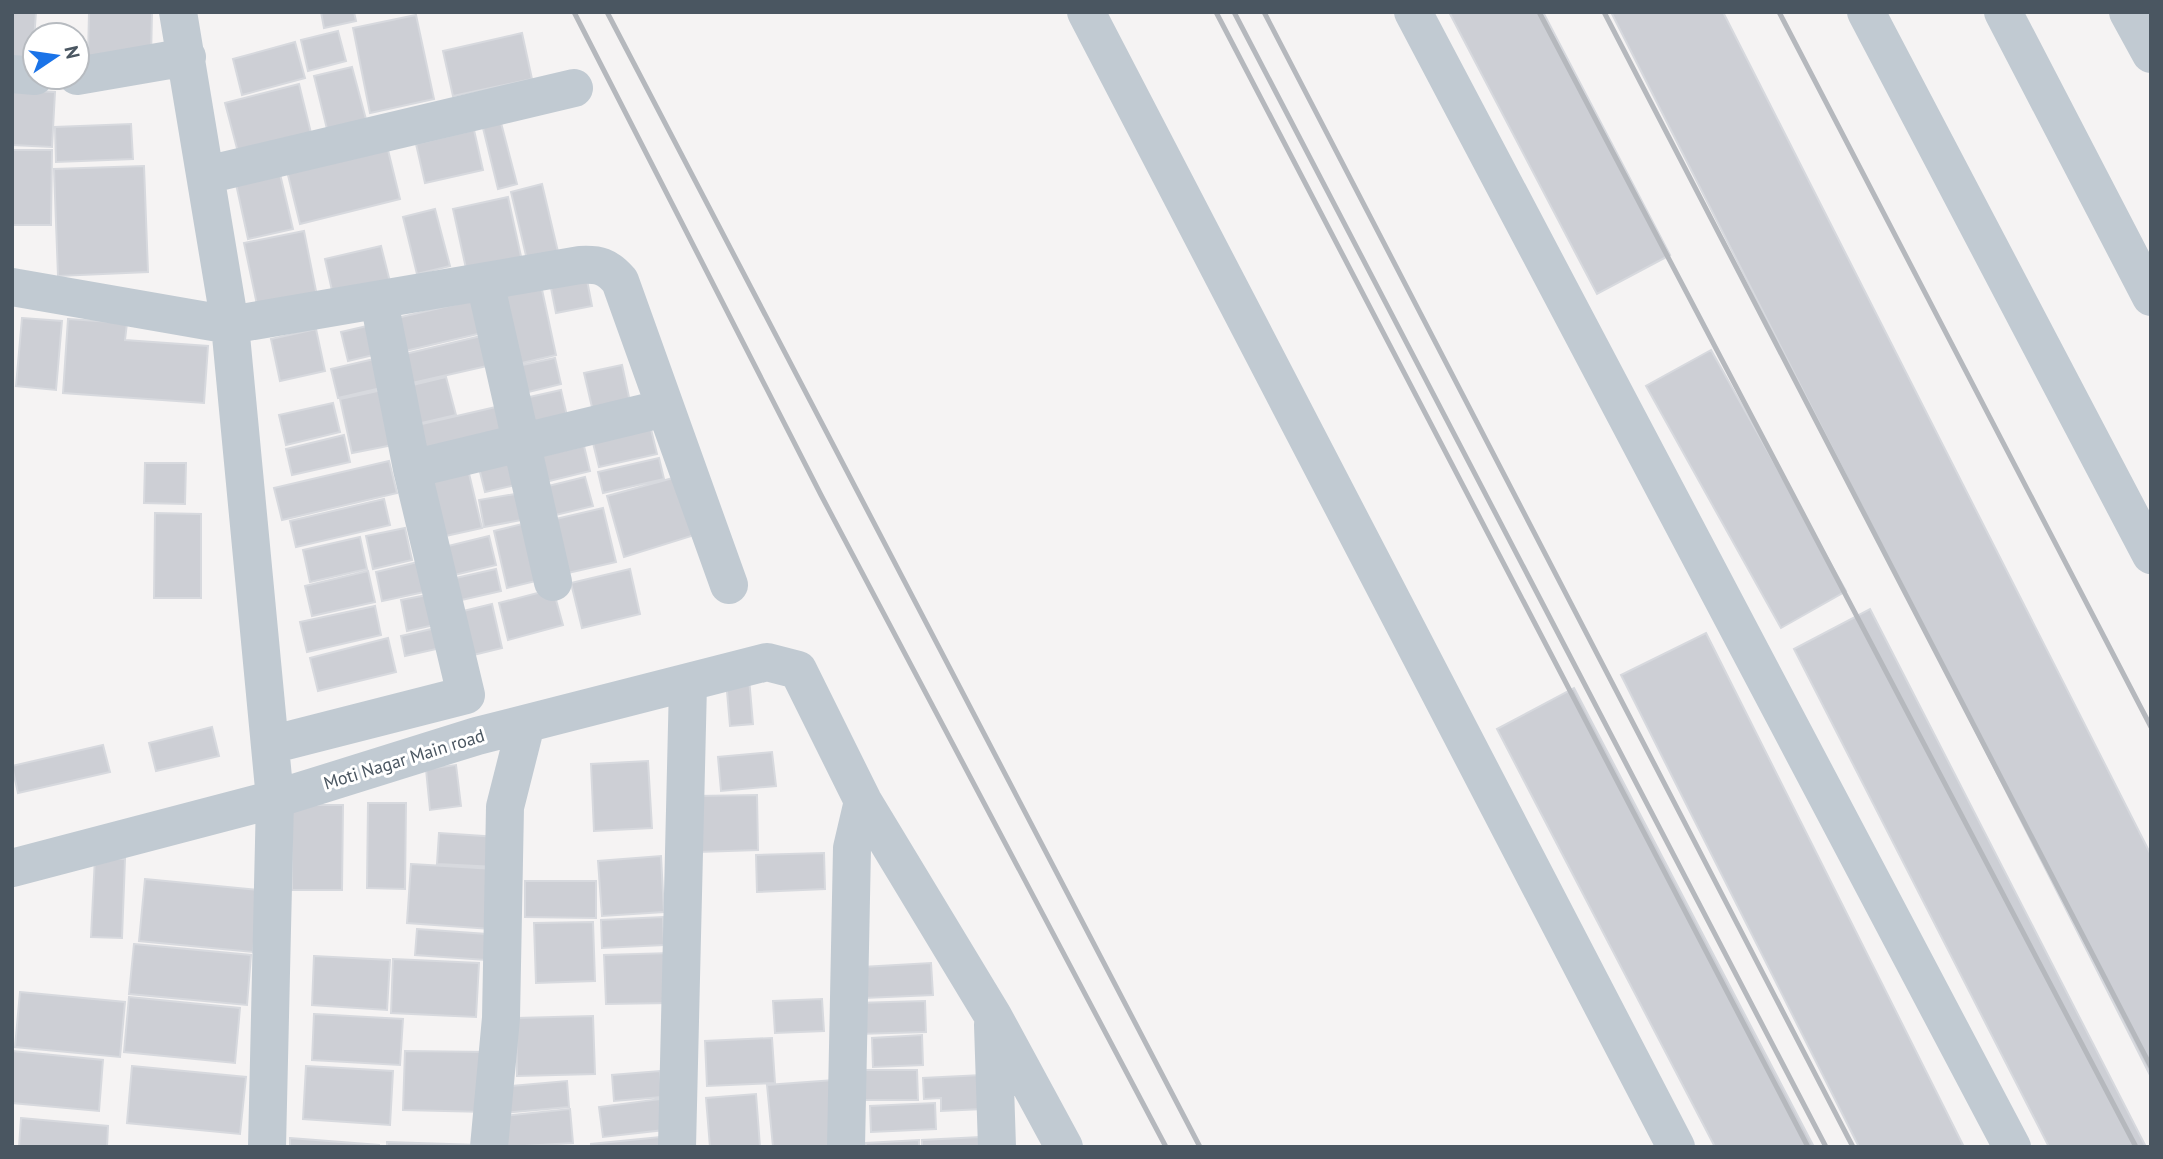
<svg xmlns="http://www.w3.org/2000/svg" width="2163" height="1159" font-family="'PT Sans',sans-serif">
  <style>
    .building { fill: #cdcfd5; stroke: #d7d9de; stroke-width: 2 }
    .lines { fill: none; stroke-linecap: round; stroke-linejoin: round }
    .minor { stroke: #c1cad2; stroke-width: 38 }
    .rail { stroke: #b5b8bd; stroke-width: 5 }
    .labels { text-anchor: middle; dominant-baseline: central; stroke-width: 6; stroke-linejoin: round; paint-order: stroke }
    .street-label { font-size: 18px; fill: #4a5661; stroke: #fff }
  </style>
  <rect width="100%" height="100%" fill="#f5f3f3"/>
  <path class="building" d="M12,12H36L32,68L12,67Z
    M89,12H152L151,59L88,58Z
    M321,12H354L356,21L324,28Z
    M1449,12H1543L1670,255L1597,294Z
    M1611,12H1723L2151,855V1077Z
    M416,15L434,99L370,113L353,28Z
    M338,31L346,61L308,71L301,40Z
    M522,33L532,79L453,96L443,51Z
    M295,42L305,78L242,95L233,59Z
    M352,67L367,123L328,133L314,76Z
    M299,84L311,133L238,152L225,103Z
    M12,90L55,92L52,147L12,145Z
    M500,119L517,184L498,189L482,124Z
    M131,124L133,159L56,162L55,127Z
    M474,130L483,170L425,183L416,144Z
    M387,146L400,199L300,224L287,171Z
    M12,150H52L51,225H12Z
    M144,166L148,272L58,276L54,169Z
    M280,174L293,229L248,239L236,184Z
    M542,184L559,256L528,264L511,192Z
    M508,197L522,261L467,273L453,209Z
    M435,209L450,266L417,274L403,217Z
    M304,231L318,301L259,314L244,243Z
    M381,246L390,282L333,295L325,259Z
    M586,275L592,306L556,313L550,283Z
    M541,285L556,355L509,366L493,296Z
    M474,300L482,333L405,351L397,318Z
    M22,318L62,321L56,390L16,386Z
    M68,319L127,323L125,340L208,346L204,403L63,393Z
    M380,323L386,352L348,361L341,332Z
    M316,329L325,371L280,381L271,339Z
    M481,336L487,366L412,383L405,354Z
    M1711,350L1846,591L1781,628L1646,386Z
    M387,356L394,385L338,398L331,369Z
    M555,358L561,384L520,394L513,367Z
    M622,365L632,411L595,420L584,373Z
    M446,377L456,415L413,425L404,387Z
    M387,389L398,444L352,453L340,399Z
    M561,390L570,429L526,439L516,400Z
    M333,403L340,432L286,445L279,415Z
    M496,407L503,437L420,457L413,426Z
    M650,425L657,454L599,467L592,439Z
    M344,435L350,462L292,475L286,449Z
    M584,446L590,471L537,484L531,458Z
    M523,458L529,482L485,492L479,468Z
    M659,458L664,479L603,493L598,472Z
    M389,461L397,493L282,520L274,488Z
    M466,461L482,528L432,539L417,473Z
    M145,463H186L185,504L144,503Z
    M585,477L593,506L543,518L536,489Z
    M673,478L701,533L624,557L607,496Z
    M527,492L532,518L484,527L479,500Z
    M384,499L390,525L296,547L290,521Z
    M603,508L616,562L559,575L547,521Z
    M155,513L201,514V598H154Z
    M535,521L548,578L507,588L494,531Z
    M405,528L412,560L373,569L366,536Z
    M489,536L496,565L446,577L440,548Z
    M360,537L367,569L310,582L303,550Z
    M422,561L429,591L382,601L376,572Z
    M496,569L501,591L457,601L451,579Z
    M630,569L640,614L582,628L571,583Z
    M368,571L375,602L312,616L305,586Z
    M553,589L563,625L508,640L499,603Z
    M432,594L439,624L407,631L401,600Z
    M492,604L502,648L461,658L451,614Z
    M375,606L381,635L307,652L300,622Z
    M1870,609L2146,1147H2049L1794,649Z
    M440,627L445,647L405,656L401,636Z
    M1706,633L1964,1147H1859L1621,675Z
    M388,638L396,672L318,691L310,658Z
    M749,678L753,724L730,726L726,680Z
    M1574,688L1814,1147H1715L1497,729Z
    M212,727L219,756L156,771L149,743Z
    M103,745L110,772L18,793L12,766Z
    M772,752L776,786L721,791L718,757Z
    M648,761L652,828L594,831L591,764Z
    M456,765L461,806L430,810L426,769Z
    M757,795L758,850L698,852L697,796Z
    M368,803H406L405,889L367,888Z
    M292,805H343L342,890H292Z
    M439,833L498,837L497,867L437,864Z
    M824,853L825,889L757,892L756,855Z
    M661,856L664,912L602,916L598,861Z
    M95,857L125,859L122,938L91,937Z
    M411,864L495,869L491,929L407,923Z
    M145,879L259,890L253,952L139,941Z
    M525,881H596V918L525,917Z
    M663,917L664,945L602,948L601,920Z
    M593,922L595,981L536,983L534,923Z
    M417,929L487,934L486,960L415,955Z
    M134,944L251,955L247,1005L129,994Z
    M671,953L672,1003L606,1004L604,955Z
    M314,956L390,960L387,1010L312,1005Z
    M393,959L479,963L476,1017L391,1013Z
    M931,963L933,995L864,998L862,967Z
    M20,992L125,1002L120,1057L15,1047Z
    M129,997L240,1008L235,1063L124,1052Z
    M822,999L824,1031L775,1033L773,1001Z
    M925,1001L926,1032L857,1034L855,1003Z
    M314,1014L403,1019L400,1065L312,1060Z
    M593,1016L595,1074L517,1076L516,1018Z
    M922,1035L923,1065L873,1067L872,1038Z
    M772,1038L775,1083L707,1086L705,1041Z
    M12,1051L103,1060L99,1111L12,1103Z
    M405,1051L488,1052L487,1112L403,1110Z
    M132,1066L246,1077L240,1134L127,1123Z
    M306,1066L393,1071L390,1125L303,1119Z
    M859,1070H917L918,1100H860Z
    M660,1071L662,1097L614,1101L612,1075Z
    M982,1075L983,1109L941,1111V1098L924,1099L923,1078Z
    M834,1080L839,1147H773L767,1085Z
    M567,1081L569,1107L501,1113L499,1087Z
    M756,1094L760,1147H710L706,1098Z
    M660,1099L664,1130L603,1137L599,1107Z
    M935,1103L936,1129L871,1132L870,1106Z
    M570,1109L573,1143L507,1147L504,1116Z
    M21,1118L108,1126L107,1147H19Z
    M660,1137L661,1147H591V1144Z
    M980,1137L981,1147H922V1140Z
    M290,1138L379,1145V1147H290Z
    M919,1140V1147H866V1143Z
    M387,1142L479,1145V1147H387Z"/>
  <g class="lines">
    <path class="minor" d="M178,12L230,325L275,799L267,1147
      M1086,12L1676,1147
      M1413,12L2012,1147
      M1866,12L2151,555
      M2003,12L2151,297
      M2128,12L2151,54
      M12,74L35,76
      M77,76L187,57
      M206,175L574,88
      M485,282L553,582
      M12,287L230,325L580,265C599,264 607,266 620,281L729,585
      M412,469L665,408
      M270,745L466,695L412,469L379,301
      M12,868L275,799L477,736L767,662L798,670L863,801L993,1016L1064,1147
      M993,1025L997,1147
      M489,1147L501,1018L505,807L526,724
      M677,1147L688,684
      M846,1147L852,848L863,801"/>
    <path class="rail" d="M574,12L821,495L1166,1147
      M607,12L1200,1147
      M1216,12L1808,1147
      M1234,12L1826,1147
      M1264,12L1853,1147
      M1539,12L2136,1147
      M1604,12L2151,1067
      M1779,12L2151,727"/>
  </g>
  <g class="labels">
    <g class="street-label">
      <text transform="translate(404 759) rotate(-17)">Moti Nagar Main road</text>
    </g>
  </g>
  <rect width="2163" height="1159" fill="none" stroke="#4a5661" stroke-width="28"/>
  <g transform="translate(56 56) rotate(77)"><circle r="33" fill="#ffffff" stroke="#b7bbc0" stroke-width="2"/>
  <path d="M0-5L12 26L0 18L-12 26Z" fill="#1a73e8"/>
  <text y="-10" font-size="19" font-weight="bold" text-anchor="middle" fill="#4a5661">N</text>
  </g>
</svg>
